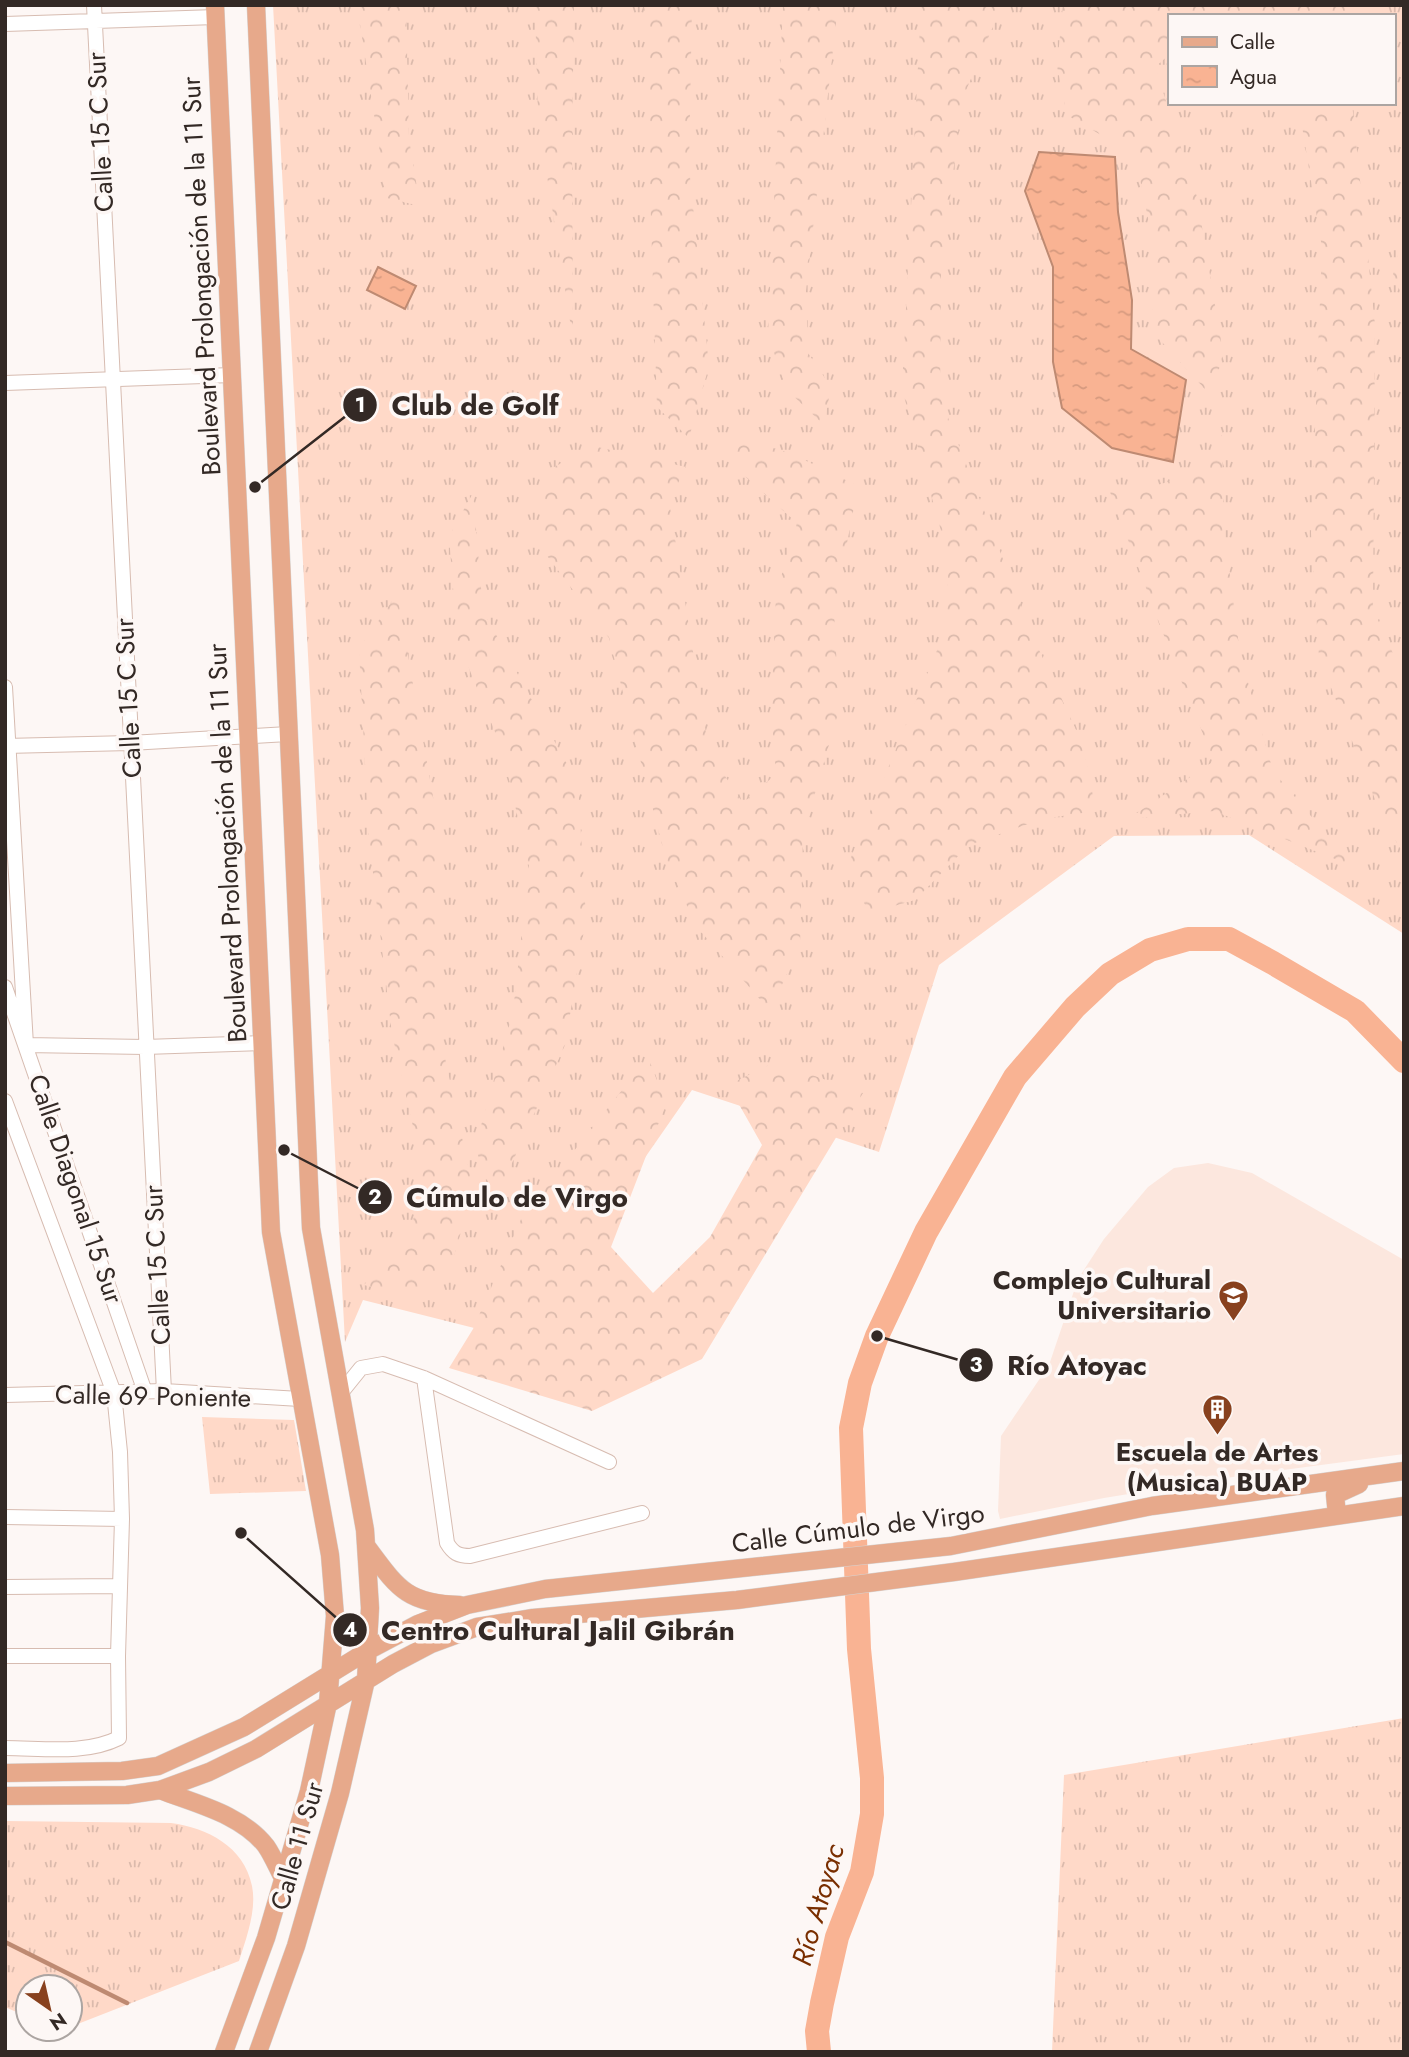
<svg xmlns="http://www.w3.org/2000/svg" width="1409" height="2057" font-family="Jost,sans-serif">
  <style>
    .built { fill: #fce7de }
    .grass { fill: url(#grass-tufts); fill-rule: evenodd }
    .forest { fill: url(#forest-crowns) }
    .water { fill: url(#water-ripples); stroke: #be8a72; stroke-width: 2 }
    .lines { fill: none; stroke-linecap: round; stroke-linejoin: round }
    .stream { stroke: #be8a72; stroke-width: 4.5 }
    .river { stroke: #f9b393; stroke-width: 24 }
    .minor-casing { stroke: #d7bcb1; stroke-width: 16 }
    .major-casing { stroke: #d6d4d3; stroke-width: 19 }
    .minor { stroke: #fff; stroke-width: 14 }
    .major { stroke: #e7a98b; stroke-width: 18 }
    .labels { text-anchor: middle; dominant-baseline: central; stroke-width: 7; stroke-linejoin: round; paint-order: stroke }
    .street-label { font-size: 26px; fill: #332925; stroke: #fdf7f5 }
    .poi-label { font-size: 26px; font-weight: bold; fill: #332925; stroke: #fdf7f5; text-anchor: end }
    .water-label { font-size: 28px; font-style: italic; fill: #792e00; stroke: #fdf7f5 }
    .leader { fill: none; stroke: #332925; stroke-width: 2.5 }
    .callout-dot { fill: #332925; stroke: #fdf7f5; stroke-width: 2.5 }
    .mark-label { font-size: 21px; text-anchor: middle; font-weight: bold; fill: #fff }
    .callout-label { font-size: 28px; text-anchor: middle; font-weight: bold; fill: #332925; stroke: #fdf7f5; stroke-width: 7; stroke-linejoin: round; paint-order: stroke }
  </style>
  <defs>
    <pattern id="grass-tufts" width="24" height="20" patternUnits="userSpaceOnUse" patternTransform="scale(1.75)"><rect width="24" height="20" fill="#ffd9c8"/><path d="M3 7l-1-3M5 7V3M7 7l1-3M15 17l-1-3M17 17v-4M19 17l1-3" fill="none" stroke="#dbbaac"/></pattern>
    <pattern id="forest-crowns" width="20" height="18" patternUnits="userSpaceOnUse" patternTransform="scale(1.75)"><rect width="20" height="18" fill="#ffd9c8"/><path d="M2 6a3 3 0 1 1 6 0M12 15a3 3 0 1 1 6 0" fill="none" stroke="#dbbaac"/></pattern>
    <pattern id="water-ripples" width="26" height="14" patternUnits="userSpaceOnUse" patternTransform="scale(1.75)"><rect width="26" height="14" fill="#f9b393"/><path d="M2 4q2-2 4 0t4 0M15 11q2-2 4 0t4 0" fill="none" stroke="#d69a7f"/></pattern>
  </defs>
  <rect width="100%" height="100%" fill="#fdf7f5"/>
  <path class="built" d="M1208,1163L1252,1173L1404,1260V1454L1239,1476L1104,1498L1000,1519L998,1511L1001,1436L1049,1365L1078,1279L1104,1239L1148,1187L1174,1168Z"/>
  <path class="grass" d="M273,5H1404V934L1249,835L1114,836L939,965L879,1152L692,1090L587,1241L506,1336L363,1300L345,1342ZM1169,16H1393V103H1169Z
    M202,1417L294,1420L306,1491L210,1494Z
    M1404,1718V2052H1052L1064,1775Z
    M5,1821L171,1823C207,1828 244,1846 252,1886C257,1910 246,1939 239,1961L70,2027V1987H28V2017L5,2007Z"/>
  <path class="forest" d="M357,5H406L409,139L420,206L387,198Z
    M535,5H574L572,142L573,340L538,119Z
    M644,5H692L689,167L709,366L689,438L657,407Z
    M783,5H838L806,291L808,353L831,387L824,425L787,390L768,335Z
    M921,5H1002L962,100L941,272L940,397L1034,639L1083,745L1096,811L1042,819L969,845L915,900L869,913L847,867L945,631L949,560L902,389Z
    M1063,5H1364L1361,16H1169V55L1155,67L1197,197L1223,353L1212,397L1151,330L1157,262L1135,155L1067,115L1057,66Z
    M1281,103H1352L1375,325L1373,609L1404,678V855L1382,817L1319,657L1311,533L1322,248L1302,126Z
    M1404,227V300L1393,275Z
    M733,435L792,454L858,486L834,611L839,710L803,835L800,945L770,1011L696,926L665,856L609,638L542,549L543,473L593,446L686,467L669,501L709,752L743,803L776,774L771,710L776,594L797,523L739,471Z
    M1222,435L1224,529L1240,654L1273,771L1353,866L1214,811L1128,819L1214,761L1178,673L1107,484L1154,486L1201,472Z
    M473,493L483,611L578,784L586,918L565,1045L495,1201L475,1147L513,1012L529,866L502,749L457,639L449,536Z
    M397,594L435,808L438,1025L473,1189L452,1264L405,1296L364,1285L411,1231L423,1171L392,1034L369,839L359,649Z
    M648,1057L666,1104L611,1247L653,1293L710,1237L762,1145L728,1085L775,1062L863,1093L702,1359L592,1411L449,1368L473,1329L522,1217Z"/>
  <path class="water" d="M1039,152L1115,157L1118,212L1132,300L1131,349L1186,380L1173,462L1112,448L1062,408L1053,362V267L1025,191Z
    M378,267L416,286L405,309L367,290Z"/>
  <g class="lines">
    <path class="stream" d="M5,1942L127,2003"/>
    <path class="river" d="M819,2052L817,2031L822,2003L837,1937L862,1872L872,1814V1778L859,1649L851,1428L860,1383L877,1336L926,1232L1015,1077L1075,1007L1110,974L1150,950L1188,939H1229L1273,963L1355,1011L1404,1061"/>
    <defs>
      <path id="minor" d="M94,5L164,1391
        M5,24L216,17
        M5,383L232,375
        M5,687L26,1045L145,1047L262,1043
        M5,746L130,743L288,734
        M5,987L145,1392
        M5,1101L114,1393L120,1452L122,1519L118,1656L119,1738C85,1755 42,1748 5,1748
        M424,1378L447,1543C453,1553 458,1556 470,1556L642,1513
        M340,1394L361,1368L383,1364L424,1378L609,1462
        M5,1395L164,1391L300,1399
        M5,1517L122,1519
        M5,1587L120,1586
        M5,1656H118"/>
      <path id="major" d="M215,5L271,1232L330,1555L335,1616L328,1703L309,1791L266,1938L224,2052
        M256,5L311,1228L365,1530L370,1608L366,1680L340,1793L296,1946L258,2052
        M1337,1515L1335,1495L1359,1484
        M367,1547C397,1587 406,1604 460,1605
        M5,1773L122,1771L158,1766L244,1727L369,1650L418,1624L467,1605L545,1589L951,1546L1152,1506L1404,1471
        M160,1790C196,1804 241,1814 266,1846C273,1856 278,1869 284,1880
        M5,1796L127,1795L160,1790L209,1772L256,1749L393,1664L431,1644L477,1627L533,1618L737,1600L954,1572L1404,1506"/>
    </defs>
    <use href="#minor" class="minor-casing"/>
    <use href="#major" class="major-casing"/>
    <use href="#minor" class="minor"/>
    <use href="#major" class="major"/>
  </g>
  <defs>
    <symbol id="university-pin" viewBox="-11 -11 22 30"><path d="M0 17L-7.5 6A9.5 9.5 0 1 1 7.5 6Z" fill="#88411e" stroke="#fdf7f5"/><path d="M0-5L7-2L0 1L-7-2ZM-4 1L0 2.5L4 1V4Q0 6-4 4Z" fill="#fff"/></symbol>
    <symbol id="building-pin" viewBox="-11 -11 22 30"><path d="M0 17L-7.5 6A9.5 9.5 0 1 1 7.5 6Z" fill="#88411e" stroke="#fdf7f5"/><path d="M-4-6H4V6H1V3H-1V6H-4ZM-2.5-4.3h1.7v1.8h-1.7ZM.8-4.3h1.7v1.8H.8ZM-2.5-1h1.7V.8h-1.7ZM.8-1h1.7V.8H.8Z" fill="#fff"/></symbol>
  </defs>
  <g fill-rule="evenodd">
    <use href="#university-pin" x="1216" y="1278" width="35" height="47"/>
    <use href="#building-pin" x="1200" y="1392" width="35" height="47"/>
  </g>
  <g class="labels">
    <g class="street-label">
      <text transform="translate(100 132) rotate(-93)">Calle 15 C Sur</text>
      <text transform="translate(201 276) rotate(-93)">Boulevard Prolongación de la 11 Sur</text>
      <text transform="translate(128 698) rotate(-93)">Calle 15 C Sur</text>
      <text transform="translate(227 843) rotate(-93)">Boulevard Prolongación de la 11 Sur</text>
      <text transform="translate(76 1189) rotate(71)">Calle Diagonal 15 Sur</text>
      <text transform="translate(157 1265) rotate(-93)">Calle 15 C Sur</text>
      <text transform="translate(153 1396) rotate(1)">Calle 69 Poniente</text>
      <text transform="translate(858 1528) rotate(-7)">Calle Cúmulo de Virgo</text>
      <text transform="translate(297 1846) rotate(-74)">Calle 11 Sur</text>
    </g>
    <g class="poi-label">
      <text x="1211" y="1280">Complejo Cultural<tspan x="1211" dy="30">Universitario</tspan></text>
      <text x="1217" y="1452" text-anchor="middle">Escuela de Artes<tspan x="1217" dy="30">(Musica) BUAP</tspan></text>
    </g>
    <g class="water-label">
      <text transform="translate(818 1905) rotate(-74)">Río Atoyac</text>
    </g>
  </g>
  <path class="leader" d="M255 487L360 405M284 1150L375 1197M877 1336L976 1365M241 1533L350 1630"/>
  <g class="callout-dot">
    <circle cx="255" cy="487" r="7"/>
    <circle cx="284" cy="1150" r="7"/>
    <circle cx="877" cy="1336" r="7"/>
    <circle cx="241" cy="1533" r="7"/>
    <circle cx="360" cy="405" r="18"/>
    <circle cx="375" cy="1197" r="18"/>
    <circle cx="976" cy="1365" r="18"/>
    <circle cx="350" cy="1630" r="18"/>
  </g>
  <g class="mark-label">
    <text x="360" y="412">1</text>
    <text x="375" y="1204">2</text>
    <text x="976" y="1372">3</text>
    <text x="350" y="1637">4</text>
  </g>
  <g class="callout-label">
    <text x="475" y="415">Club de Golf</text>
    <text x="517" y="1207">Cúmulo de Virgo</text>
    <text x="1077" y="1375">Río Atoyac</text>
    <text x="558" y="1640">Centro Cultural Jalil Gibrán</text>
  </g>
  <rect width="1409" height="2057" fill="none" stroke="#332925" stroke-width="14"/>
  <rect x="1168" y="14" width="228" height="91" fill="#fdf7f5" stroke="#aca5a2" stroke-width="2"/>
  <rect x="1182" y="37" width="35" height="10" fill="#e7a98b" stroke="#aca5a2" stroke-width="2"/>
  <text x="1230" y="49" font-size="21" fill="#332925">Calle</text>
  <rect x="1182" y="66" width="35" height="21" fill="url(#water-ripples)" stroke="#aca5a2" stroke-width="2"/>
  <text x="1230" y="84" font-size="21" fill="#332925">Agua</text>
  <g transform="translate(49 2008) rotate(146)"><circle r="33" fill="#fdf7f5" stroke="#aca5a2" stroke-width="2"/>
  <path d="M0-5L12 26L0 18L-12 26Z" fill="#88411e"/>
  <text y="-10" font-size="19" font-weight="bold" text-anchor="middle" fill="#332925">N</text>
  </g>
</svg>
